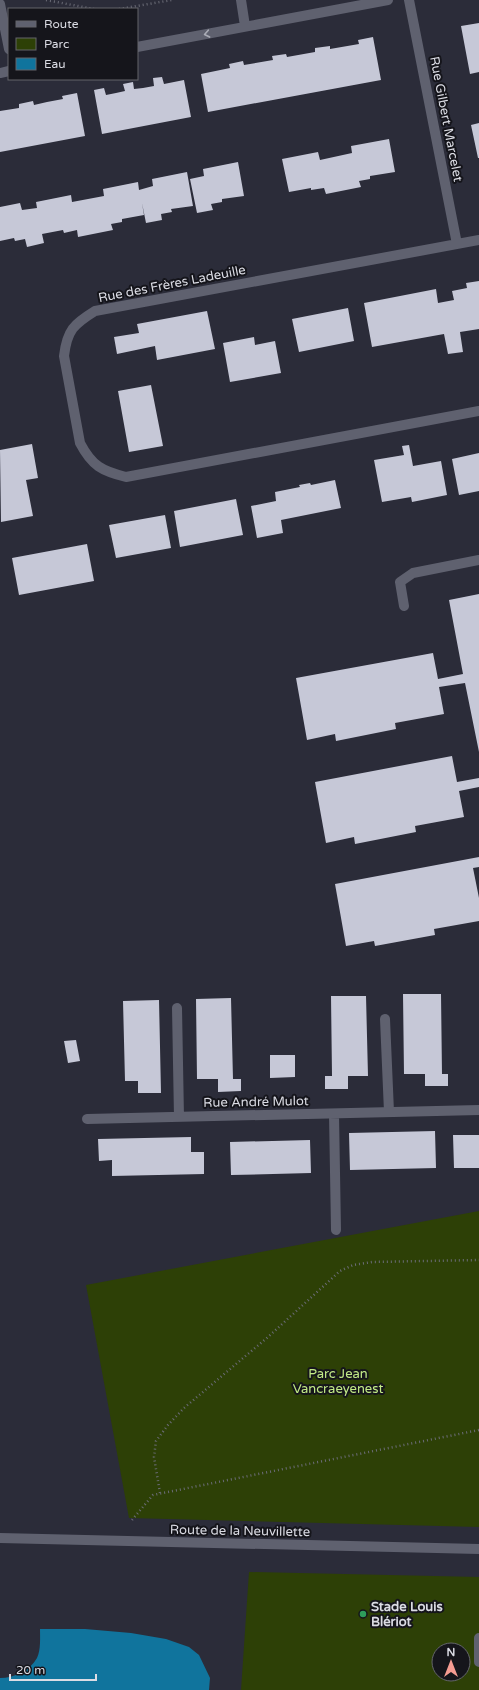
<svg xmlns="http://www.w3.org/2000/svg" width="479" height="1690" font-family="'Varela Round',sans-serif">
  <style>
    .green { fill: #2d4006; fill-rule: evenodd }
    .water { fill: #10749d }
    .building { fill: #c6c8d7 }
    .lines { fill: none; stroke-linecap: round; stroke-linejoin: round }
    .path { stroke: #6b6c77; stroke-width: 2.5; stroke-dasharray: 1 3; stroke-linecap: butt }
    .minor { stroke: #5f616f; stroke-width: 10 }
    .oneway { stroke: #a9abb5 }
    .leisure-dot { fill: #2e9e5b; stroke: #15151b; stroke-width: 1.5 }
    .labels { text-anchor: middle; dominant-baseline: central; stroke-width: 4; stroke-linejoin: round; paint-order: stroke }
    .street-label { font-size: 13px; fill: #dbdce4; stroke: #15151b }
    .park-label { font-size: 13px; fill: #c2ea87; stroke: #15151b }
    .poi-label { font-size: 13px; font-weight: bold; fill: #dbdce4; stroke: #15151b; text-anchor: start }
  </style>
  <rect width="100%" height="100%" fill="#2b2c39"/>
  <path class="green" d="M479,1211V1527L129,1518L86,1285Z
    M249,1572L479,1577V1690H241ZM439,1650H463V1674H439Z"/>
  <path class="water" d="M40,1629H85L131,1633L166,1639L189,1647L199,1655L210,1678L209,1690H0V1678C14,1678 30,1671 37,1658C41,1650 40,1637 40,1629Z"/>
  <path class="building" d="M479,23V72L470,74L461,26Z
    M373,37L381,80L208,112L201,74L230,68L229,64L243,61L244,65L273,60L272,56L286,54L287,57L315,52V48L330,46V49L359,44L358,40Z
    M162,77L164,84L184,80L191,117L102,134L94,90L104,88L106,95L116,93L125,91L123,84L133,82L134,89L143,88L154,86L153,78Z
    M77,93L85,136L0,152V111L19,108V104L33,101L34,105L47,102L63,99L62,96Z
    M479,123V158H478L471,125Z
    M389,139L395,172L370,176V179L359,181L361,187L326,194L324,188L311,190V188L289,192L282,159L318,152L320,160L352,153L351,146Z
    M238,162L244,196L222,199V202L211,204L213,210L197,213L190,179L204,176L203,169Z
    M187,172L193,206L171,209L172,212L161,214L162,220L146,223L142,203L144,215L122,219V222L111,224L113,230L78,237L77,230L64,233L63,230L42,234L44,243L27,247L25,239L15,241L14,238L0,241V207L20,203L22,210L37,208L36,202L71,195L72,202L104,196L103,189L138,182L139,190L153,186L152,179Z
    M479,281V329L460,332L463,352L448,354L444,334L372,347L364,303L436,289L438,303L454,300L452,291L467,288L466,283Z
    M348,308L354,341L299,352L292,319Z
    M207,311L215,349L157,360L155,346L117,354L114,337L139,333L137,324Z
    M254,337L255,345L275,341L281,373L230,382L223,343Z
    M151,385L163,446L129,452L118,391Z
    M32,444L38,478L26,480L33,516L1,522L0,450Z
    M409,445L413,466L441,461L447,495L412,502L411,497L382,502L374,460L404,455L402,446Z
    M479,453V491L459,495L452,459Z
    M335,480L341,508L281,520L283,533L257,538L251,506L276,501L275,492L300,487L299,485L310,483L311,485Z
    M236,499L243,535L180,547L174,511Z
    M165,515L171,548L116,558L109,525Z
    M87,544L94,581L19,595L12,558Z
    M479,594V752L465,683L439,687L444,714L395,723L396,729L336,741L335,734L307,740L296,678L433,653L438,679L463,674L449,600Z
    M452,756L457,782L479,778V787L459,791L464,817L415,826L416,832L355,844L354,837L326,843L315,782Z
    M479,857V867L473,868L479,898V921L434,929L435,935L375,946L374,941L346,946L335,884Z
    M403,994H441L442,1074H448V1086H425V1074H404Z
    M331,996H366L368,1076H348V1089H325V1076H332Z
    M231,998L233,1079H241V1091L218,1092V1079H197L196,999Z
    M159,1000L161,1093H138V1081H125L123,1001Z
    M76,1040L80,1061L68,1063L64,1041Z
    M270,1055H295V1077L270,1078Z
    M435,1131L436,1168L350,1170L349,1133Z
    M453,1135H479V1168H454Z
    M191,1137V1152H204V1174L112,1176V1160L99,1161L98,1139Z
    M310,1140L311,1173L231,1175L230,1142Z"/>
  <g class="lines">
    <path class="path" d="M46,0L94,9
      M119,9L172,0
      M160,1493L154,1457L156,1441L168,1425L184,1408L268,1337L340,1271L353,1265L372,1262L479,1260
      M132,1520L153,1495L479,1430"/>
    <path class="minor" d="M241,0L245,26
      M409,0L457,244
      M0,4L9,49
      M137,47L388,0
      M0,73L9,71
      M479,240L95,311C74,324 67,330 64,356L80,443C92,466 102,471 126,477L479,411
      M404,606L400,582L413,573L479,560
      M177,1008L179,1117
      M385,1019L389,1112
      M334,1114L336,1230
      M87,1119L479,1110
      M0,1538L479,1549
      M479,1638V1662"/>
  </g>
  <defs><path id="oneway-chevron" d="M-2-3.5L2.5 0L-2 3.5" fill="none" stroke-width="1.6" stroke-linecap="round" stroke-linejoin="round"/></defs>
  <use class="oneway" href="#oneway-chevron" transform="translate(207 34) rotate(169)"/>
  <circle class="leisure-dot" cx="363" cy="1614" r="4"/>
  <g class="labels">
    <g class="street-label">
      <text transform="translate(446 119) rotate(79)">Rue Gilbert Marcelet</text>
      <text transform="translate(172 284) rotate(-11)">Rue des Frères Ladeuille</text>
      <text transform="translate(256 1102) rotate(-1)">Rue André Mulot</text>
      <text transform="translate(240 1531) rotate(1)">Route de la Neuvillette</text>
    </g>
    <g class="park-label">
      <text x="338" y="1374">Parc Jean<tspan x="338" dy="15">Vancraeyenest</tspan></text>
    </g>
    <g class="poi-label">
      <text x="371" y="1607">Stade Louis<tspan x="371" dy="15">Blériot</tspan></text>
    </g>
  </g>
  <rect x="8" y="8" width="130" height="72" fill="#15151b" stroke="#64656b"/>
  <rect x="16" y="21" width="20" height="6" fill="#5f616f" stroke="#64656b"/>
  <text x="44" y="28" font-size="12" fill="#dbdce4">Route</text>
  <rect x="16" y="38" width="20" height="12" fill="#2d4006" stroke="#64656b"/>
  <text x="44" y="48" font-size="12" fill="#dbdce4">Parc</text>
  <rect x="16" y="58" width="20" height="12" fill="#10749d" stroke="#64656b"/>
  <text x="44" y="68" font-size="12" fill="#dbdce4">Eau</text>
  <g transform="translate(451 1662)"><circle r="19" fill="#15151b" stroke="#64656b"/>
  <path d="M0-3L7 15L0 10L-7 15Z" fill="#f59c92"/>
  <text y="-6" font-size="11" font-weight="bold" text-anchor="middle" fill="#dbdce4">N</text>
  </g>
  <path d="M10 1674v6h86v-6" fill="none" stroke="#dbdce4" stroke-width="2"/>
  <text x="16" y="1674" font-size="12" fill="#dbdce4" stroke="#15151b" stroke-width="3" paint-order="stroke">20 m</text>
</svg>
